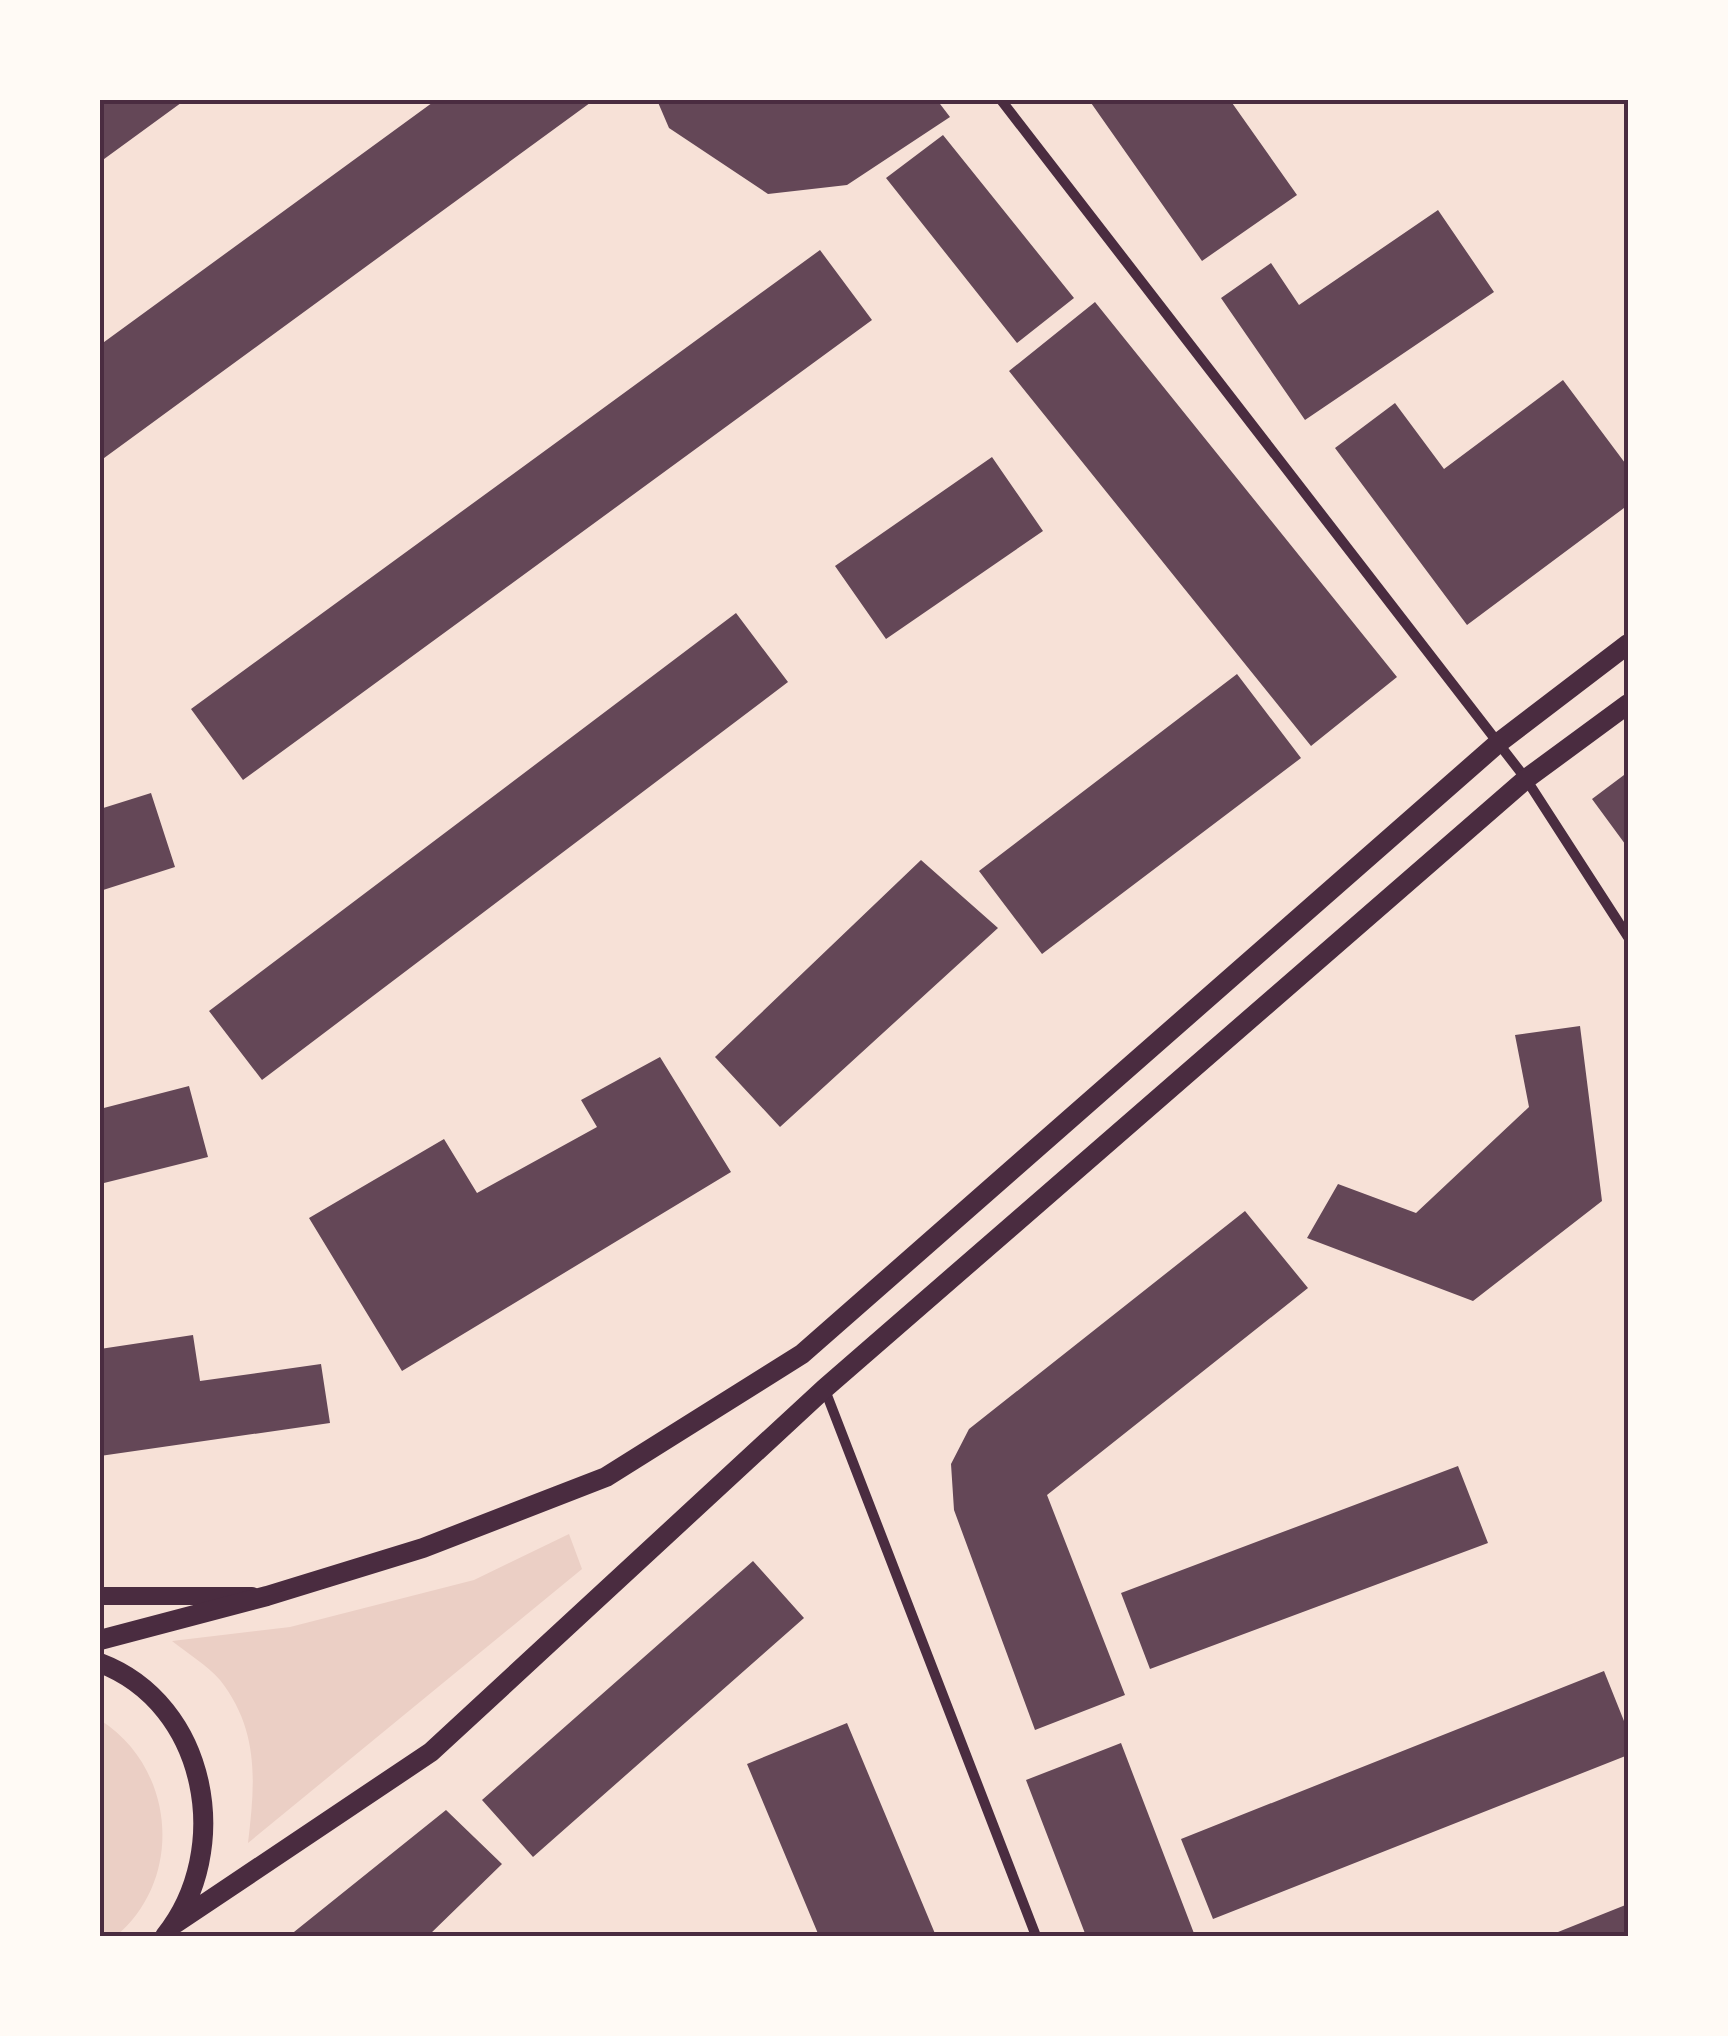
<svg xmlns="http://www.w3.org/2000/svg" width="1728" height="2036" font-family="'Work Sans',sans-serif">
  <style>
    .green { fill: #ebcfc5 }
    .building { fill: #644757 }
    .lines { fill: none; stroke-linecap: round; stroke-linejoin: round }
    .minor { stroke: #4a2c40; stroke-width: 10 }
    .tertiary { stroke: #4a2c40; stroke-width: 18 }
    .secondary { stroke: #4a2c40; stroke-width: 20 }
    .neatline { fill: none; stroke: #4a2c40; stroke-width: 4 }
  </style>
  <rect width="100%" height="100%" fill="#f7e1d7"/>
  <path class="green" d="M569,1534L582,1569L248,1843C255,1784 260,1731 220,1680C207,1665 187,1653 172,1641L290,1627L474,1580Z
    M100,1720C175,1767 185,1878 116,1936H100Z"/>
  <path class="building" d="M100,100H185L100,162Z
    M436,100H594L100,461V345Z
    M657,100H937L950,117L847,185L768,194L669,128Z
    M1089,100H1230L1297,195L1202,261Z
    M943,135L1074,298L1017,343L886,178Z
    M1438,210L1494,292L1305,420L1221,298L1271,263L1299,305Z
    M820,250L872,320L243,780L191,709Z
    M1095,302L1397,677L1311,746L1009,371Z
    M1563,380L1628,467V505L1467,625L1335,448L1395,403L1444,469Z
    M992,457L1043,531L886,639L835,566Z
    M736,613L788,682L262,1080L209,1011Z
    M1237,674L1301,758L1042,954L979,871Z
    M1628,772V848L1592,799Z
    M151,793L175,867L100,891V809Z
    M921,860L998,928L780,1127L715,1057Z
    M1580,1026L1602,1201L1473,1301L1307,1238L1338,1184L1416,1213L1529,1107L1515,1035Z
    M660,1057L731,1172L402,1371L309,1218L444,1139L477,1193L597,1127L581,1100Z
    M189,1086L208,1157L100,1184V1109Z
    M1245,1211L1308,1288L1047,1495L1125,1695L1035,1730L954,1510L951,1464L969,1429Z
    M193,1335L200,1381L321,1364L330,1423L100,1456V1349Z
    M1458,1466L1488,1543L1150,1669L1121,1593Z
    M753,1561L804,1618L533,1857L482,1800Z
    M1604,1671L1628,1731V1755L1213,1919L1181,1839Z
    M847,1723L936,1936H819L747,1764Z
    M1121,1743L1195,1936H1086L1026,1780Z
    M446,1810L502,1864L428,1936H289Z
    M1628,1904V1936H1548Z"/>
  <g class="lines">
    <path class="minor" d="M1001,100L1526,779L1628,937
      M825,1390L1036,1936"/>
    <path class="tertiary" d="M100,1596H252"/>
    <path class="secondary" d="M100,1640L267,1596L423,1548L606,1477L802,1354L1497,744L1628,644
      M100,1663C208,1704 234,1850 165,1936
      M176,1923L431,1752L824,1389L1526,779L1628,704"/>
  </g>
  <rect width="1728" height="2036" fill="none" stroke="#fffaf5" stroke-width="205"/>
  <rect x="102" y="102" width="1524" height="1832" class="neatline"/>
</svg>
